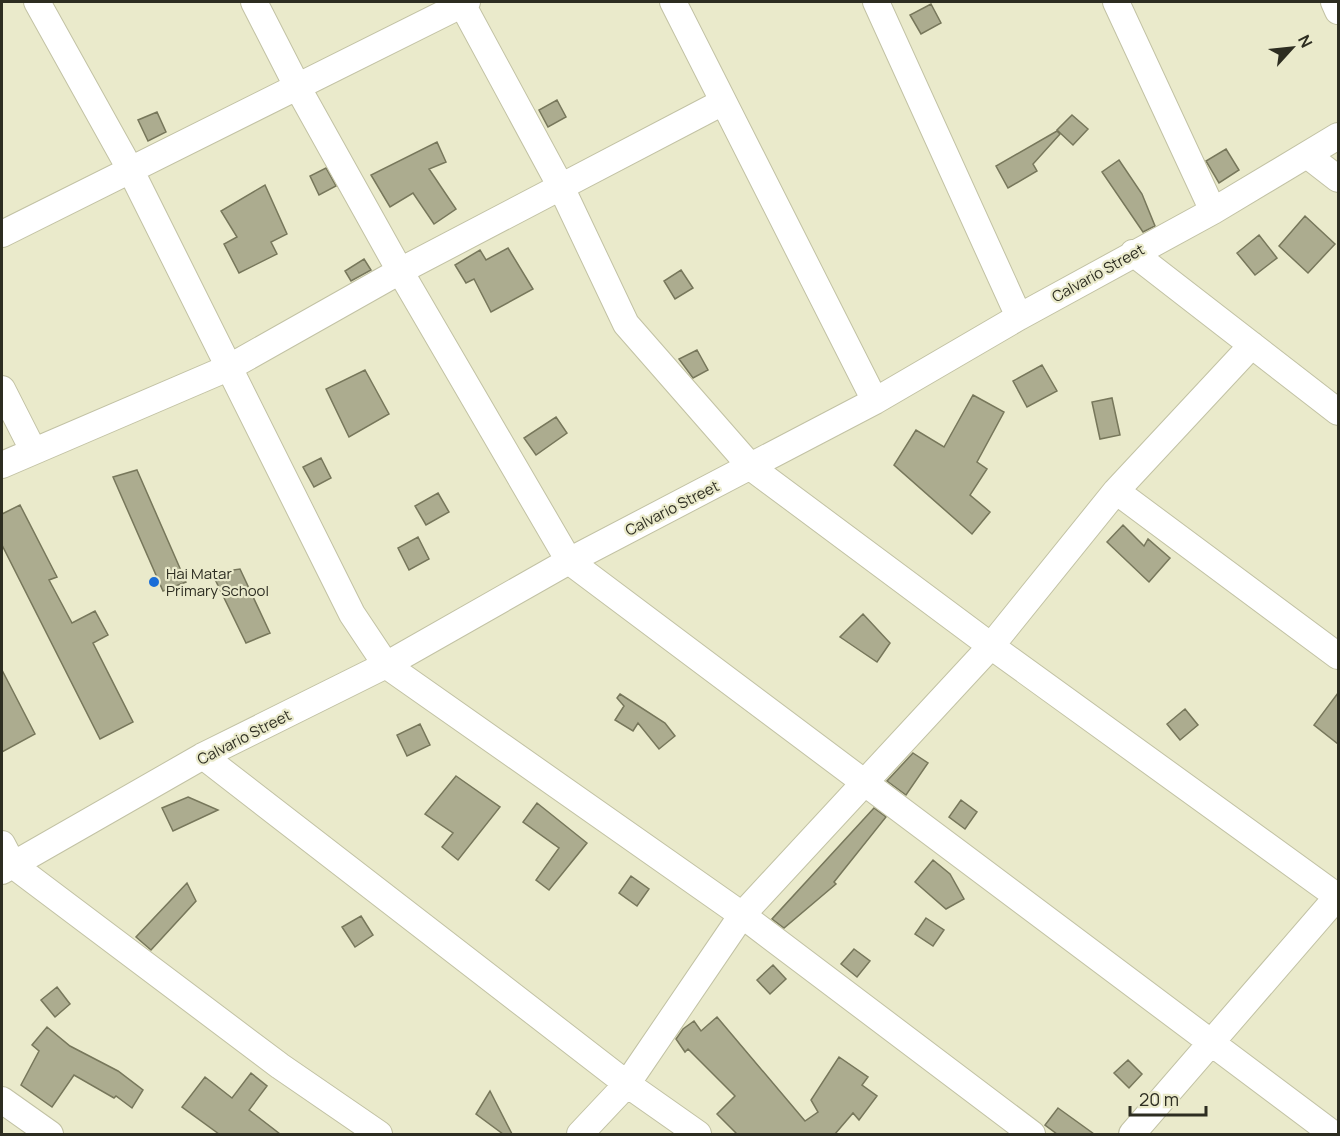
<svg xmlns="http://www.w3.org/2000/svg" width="1340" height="1136" font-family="Manrope,sans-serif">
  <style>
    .building { fill: #acac8f; stroke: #77775b; stroke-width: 1.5 }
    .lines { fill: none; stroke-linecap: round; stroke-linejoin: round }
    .street-casing { stroke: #c2c2a4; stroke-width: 28 }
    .street { stroke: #fff; stroke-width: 26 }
    .poi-dot { fill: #196dd7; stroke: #eaeacb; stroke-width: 2 }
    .labels { text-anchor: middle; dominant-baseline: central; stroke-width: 4.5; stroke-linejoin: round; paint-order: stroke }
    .street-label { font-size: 15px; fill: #2d2d21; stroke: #eaeacb }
    .poi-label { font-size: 15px; fill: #2d2d21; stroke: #eaeacb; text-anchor: start }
  </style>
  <rect width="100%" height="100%" fill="#eaeacb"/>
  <path class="building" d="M931,4L941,23L921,34L910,15Z
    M557,100L566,117L548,127L539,110Z
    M157,112L166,132L148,141L138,120Z
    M1072,115L1088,129L1073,145L1057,130Z
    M1057,131L1060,134L1033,164L1037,171L1008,188L996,166Z
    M437,142L446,162L429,169L456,209L434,224L413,193L390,207L371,175Z
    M1226,149L1239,170L1219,183L1206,161Z
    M1119,160L1142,194L1155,226L1143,232L1102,172Z
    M326,168L336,186L319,195L310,176Z
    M265,185L287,234L271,242L277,254L239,273L224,244L237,237L221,211Z
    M1305,216L1335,244L1308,273L1279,246Z
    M1259,235L1277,258L1255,275L1237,253Z
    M508,248L533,289L491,312L474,279L466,283L455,265L480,250L486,260Z
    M364,259L371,270L351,281L345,271Z
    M681,270L693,288L675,299L664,281Z
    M697,350L708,370L693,378L679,359Z
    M1042,365L1057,391L1027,407L1013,381Z
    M365,370L389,414L349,437L326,389Z
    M973,395L1004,412L977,462L987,469L970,495L990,512L972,534L894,465L916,430L944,447Z
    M1112,398L1120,435L1100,439L1092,402Z
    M556,417L567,433L536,455L524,438Z
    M321,458L331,478L314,487L303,467Z
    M137,470L186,582L163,591L113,477Z
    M438,493L449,512L426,525L415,506Z
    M20,505L57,577L49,580L72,623L95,611L108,635L93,643L133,722L100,739L2,545V514Z
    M1123,525L1144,546L1148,539L1170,558L1149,582L1107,542Z
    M418,537L429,559L409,570L398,548Z
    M240,569L270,633L246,643L212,573Z
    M863,614L890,643L877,662L840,637Z
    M2,670L35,734L2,752Z
    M1338,693V744L1314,725Z
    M620,694L665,723L675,736L659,749L638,723L633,731L615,720L624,706L617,698Z
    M1185,709L1198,725L1180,740L1167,724Z
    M420,724L430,745L407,756L397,735Z
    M913,753L928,763L906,795L887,781Z
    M456,776L500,807L458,860L442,847L453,833L425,814Z
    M188,797L218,810L173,831L162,808Z
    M961,800L977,812L965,829L949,817Z
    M537,803L587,843L549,890L536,880L559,848L523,822Z
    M874,808L886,817L834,882L836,884L784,928L772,919Z
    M933,860L950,874L964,899L946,909L915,882Z
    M631,876L649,889L637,906L619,893Z
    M187,883L196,901L151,950L136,937Z
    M361,916L373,935L355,947L342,927Z
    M926,918L944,930L933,946L915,934Z
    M854,949L870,961L857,977L841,964Z
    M773,965L786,979L770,994L757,980Z
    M57,987L70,1004L55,1017L41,1000Z
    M717,1017L805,1121L818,1112L811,1100L839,1057L868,1077L862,1085L877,1096L859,1120L853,1113L835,1134H737L717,1114L735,1096L688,1049L685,1052L676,1039L683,1029L694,1021L701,1031Z
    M47,1027L70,1046L118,1071L143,1090L132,1108L116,1096L114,1098L74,1075L52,1107L21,1085L39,1051L32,1045Z
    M1128,1060L1142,1074L1129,1088L1114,1073Z
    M251,1073L267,1086L249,1110L280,1134H219L182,1107L205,1077L232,1098Z
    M490,1091L512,1134H503L476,1114Z
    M1058,1108L1094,1134H1057L1045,1125Z"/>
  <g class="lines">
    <defs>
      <path id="street" d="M37,2L130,169L352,614L386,665L742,915L1032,1134
        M254,2L298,88L400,271L569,561L1333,1134
        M461,2L561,187L626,324L752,468L991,646L1338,897
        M673,2L875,401
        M876,2L1019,317
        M1116,2L1213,211
        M1334,2L1338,11
        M1307,155L1338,179
        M2,234L467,2
        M1133,253L1338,412
        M2,389L33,450
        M2,465L228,368L400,271L723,102
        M1116,491L1338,656
        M203,756L627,1084L698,1134
        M2,844L13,865L280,1066L379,1134
        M2,871L203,756L386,665L569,561L875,401L1019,317L1213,211L1338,136
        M2,1100L50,1134
        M580,1134L627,1084L742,915L991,646L1116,491L1252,345
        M1132,1134L1338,896"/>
    </defs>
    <use href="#street" class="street-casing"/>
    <use href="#street" class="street"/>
  </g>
  <circle class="poi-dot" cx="154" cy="582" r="6"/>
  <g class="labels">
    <g class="street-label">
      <text transform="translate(1098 273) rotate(-29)">Calvario Street</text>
      <text transform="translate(672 508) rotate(-27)">Calvario Street</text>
      <text transform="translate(244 737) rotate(-27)">Calvario Street</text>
    </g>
    <g class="poi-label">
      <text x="166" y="573">Hai Matar<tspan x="166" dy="17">Primary School</tspan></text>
    </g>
  </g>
  <rect width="1340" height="1136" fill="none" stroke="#2d2d21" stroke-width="6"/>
  <g transform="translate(1292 48) rotate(63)" stroke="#eaeacb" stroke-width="4.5" paint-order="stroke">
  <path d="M0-4.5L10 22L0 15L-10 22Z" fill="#2d2d21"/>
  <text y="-9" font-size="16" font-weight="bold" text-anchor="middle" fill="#2d2d21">N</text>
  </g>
  <path d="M1130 1106v9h76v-9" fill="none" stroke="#2d2d21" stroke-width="3"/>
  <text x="1139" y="1106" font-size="18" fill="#2d2d21" stroke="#eaeacb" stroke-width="4.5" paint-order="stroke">20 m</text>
</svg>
